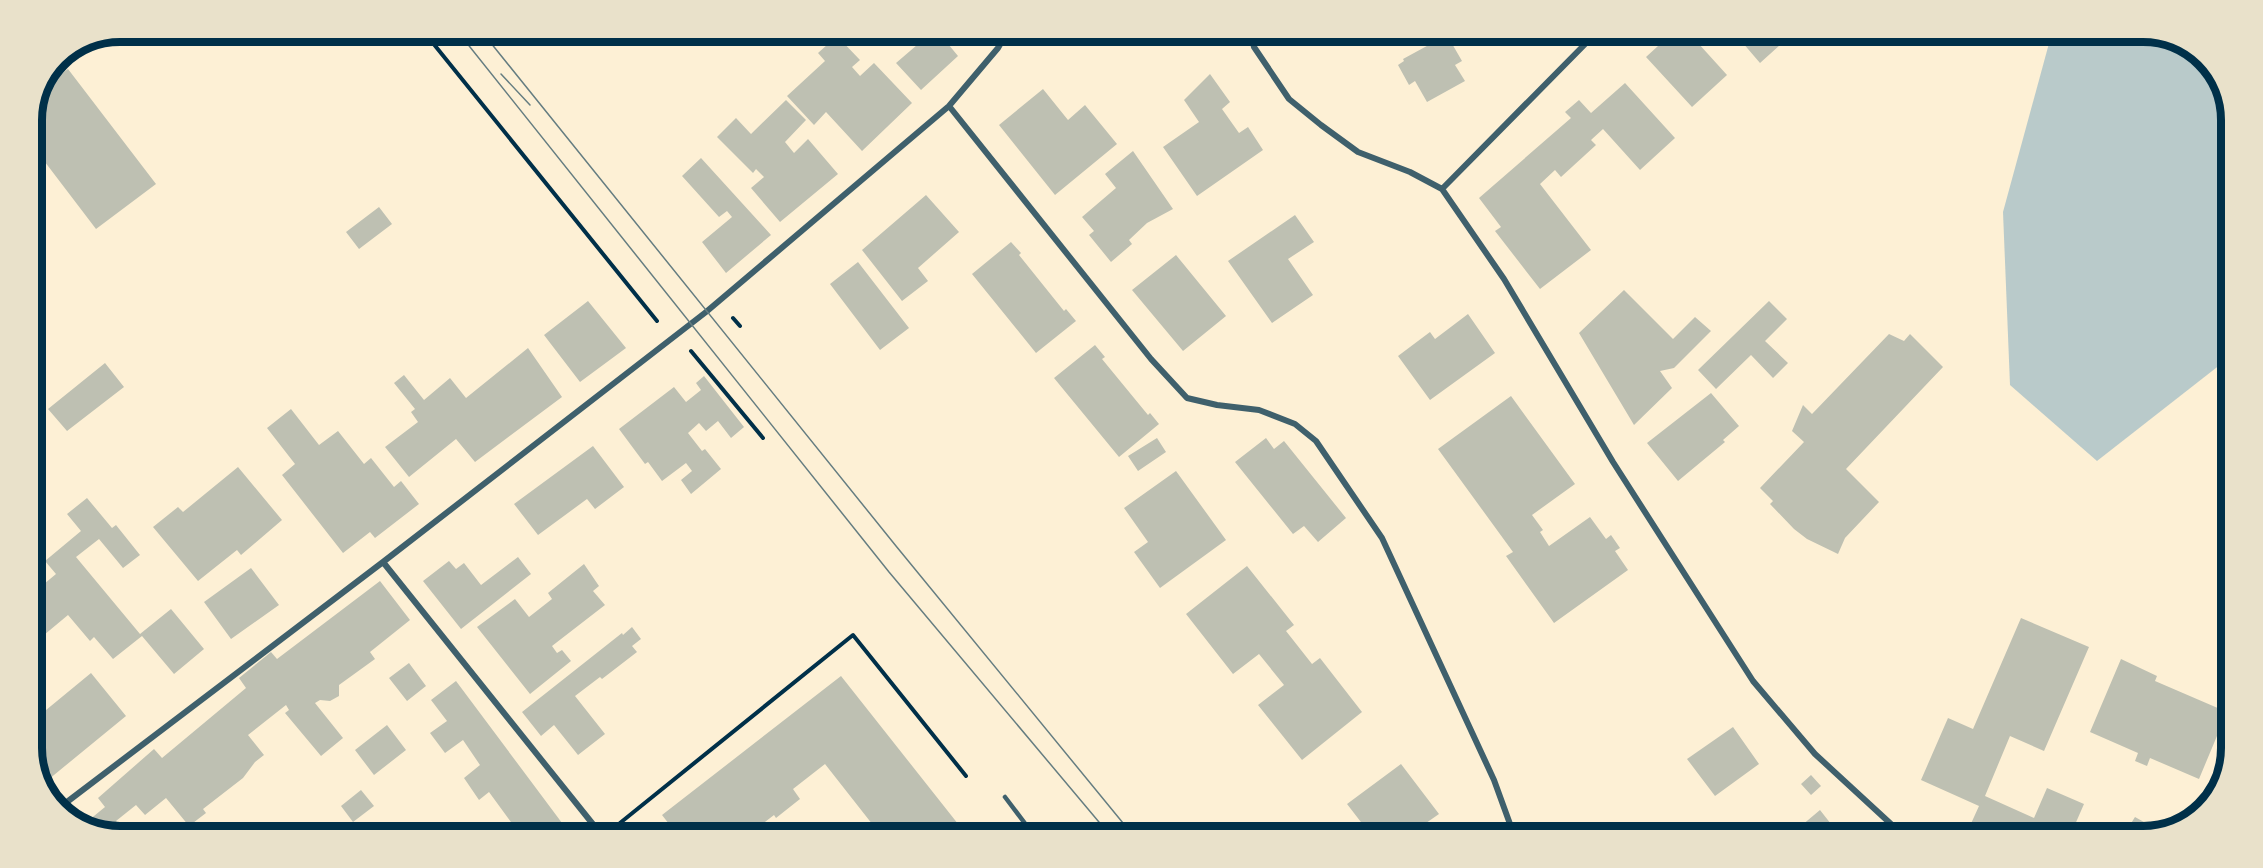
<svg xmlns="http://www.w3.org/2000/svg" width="2263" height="868" font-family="Overpass,sans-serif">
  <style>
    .green { fill: #b9caca }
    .building { fill: #bec0b2 }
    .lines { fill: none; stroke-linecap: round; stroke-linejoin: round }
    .path { stroke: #003049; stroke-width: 4 }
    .service { stroke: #3f606c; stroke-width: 4.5 }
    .minor { stroke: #3f606c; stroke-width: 6 }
    .tram { stroke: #657d81; stroke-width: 1.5 }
    .rim { fill: none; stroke: #003049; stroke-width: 8 }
  </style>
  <rect width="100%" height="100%" fill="#fdf0d5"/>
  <path class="green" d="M2051,36H2171L2213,67L2231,114L2230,357L2097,461L2010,385L2003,212Z"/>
  <path class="building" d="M916,33H939L958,56L921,90L896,63L917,45L910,37Z
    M1319,34H1345L1325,45Z
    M1447,35L1462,61L1455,65L1465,81L1427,102L1415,81L1409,85L1398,65L1404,61L1403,59Z
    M1479,35H1499L1484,43Z
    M1670,35H1706L1698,43L1727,75L1692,107L1646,57Z
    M1736,35H1791L1760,63Z
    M837,36L860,60L852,67L860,76L874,63L912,103L862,151L826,112L814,125L787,96L825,61L818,53Z
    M68,69L156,184L96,229L32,145V115L44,87Z
    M1210,74L1230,102L1222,109L1239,133L1248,127L1263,150L1197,196L1163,147L1199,122L1184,100Z
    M1625,83L1675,138L1640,170L1603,129L1591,140L1596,145L1561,177L1555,170L1540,184L1591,250L1540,289L1495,231L1501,227L1479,198L1571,118L1565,112L1579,100L1591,113Z
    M1043,89L1068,120L1085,105L1117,144L1055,195L999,125Z
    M786,100L806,120L785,142L794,153L808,139L838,174L780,222L751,188L764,177L756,169L753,173L717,137L736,118L751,134Z
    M1133,151L1173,209L1147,223L1129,240L1132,244L1111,262L1089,235L1094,231L1082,217L1116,188L1105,174Z
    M701,158L771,235L726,273L702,242L732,217L727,211L719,217L682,176Z
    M926,195L959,232L918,268L928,281L902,301L862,250Z
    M379,207L392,224L359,249L346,232Z
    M1295,215L1314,242L1288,259L1313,295L1272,323L1228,261Z
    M1011,242L1021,253L1019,255L1064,311L1066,309L1076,321L1036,353L972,274Z
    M1176,255L1226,316L1183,351L1132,290Z
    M858,262L909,328L880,350L830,284Z
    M1624,290L1673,339L1695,317L1711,331L1674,368L1660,371L1672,388L1634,425L1579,333Z
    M588,301L626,348L580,382L544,335Z
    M1769,301L1787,319L1765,341L1788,363L1773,378L1751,355L1716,389L1698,370Z
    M1468,314L1495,353L1430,400L1398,356L1430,332L1435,339Z
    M1889,334L1904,341L1910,334L1943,367L1846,469L1879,502L1845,538L1838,554L1807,539L1794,529L1770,504L1773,501L1760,488L1804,442L1792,431L1803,405L1812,414Z
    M1095,345L1105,357L1102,359L1148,415L1150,413L1159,424L1119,457L1054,378Z
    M528,348L562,397L475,462L456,439L409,477L385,447L418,422L411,412L415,409L394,383L404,375L424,400L450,378L466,398Z
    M105,363L124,387L67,431L48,409Z
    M704,376L744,427L731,438L718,421L706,431L699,423L688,433L702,451L705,449L721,469L691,494L681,480L692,471L686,463L662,481L648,462L645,464L619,429L674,387L686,402L701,390L696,383Z
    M1711,393L1739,426L1723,440L1725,442L1678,481L1647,443Z
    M1511,396L1575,484L1532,515L1543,530L1540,532L1549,546L1590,517L1606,539L1611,535L1620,548L1615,551L1628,570L1554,623L1506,556L1513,552L1438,449Z
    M291,409L319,445L338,431L364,464L371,458L394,487L401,481L419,504L375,538L370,532L343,553L282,475L295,464L267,428Z
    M1157,438L1166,452L1138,471L1128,456Z
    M1266,438L1274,449L1284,441L1346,518L1318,542L1304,526L1293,534L1235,462Z
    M593,446L624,487L595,509L587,499L538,535L514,504Z
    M238,467L282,520L241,555L237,550L198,581L153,527L178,507L183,512Z
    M1176,471L1226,540L1160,588L1134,552L1148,542L1124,508Z
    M87,498L112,528L116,525L140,555L123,568L99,539L76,557L140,634L171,609L204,649L174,674L142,636L113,659L94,637L90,641L68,615L32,645V594L56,574L45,561L81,531L67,514Z
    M518,557L531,574L461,629L423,581L449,561L456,569L464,563L481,585Z
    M584,564L599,586L593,591L605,605L552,646L557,653L562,650L571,661L530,694L477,627L515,599L529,617L552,599L548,593Z
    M1247,566L1294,625L1286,631L1312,664L1320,658L1362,712L1302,760L1258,705L1284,685L1259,654L1233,674L1186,614Z
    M251,568L279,605L231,639L204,602Z
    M380,581L410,620L370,652L375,659L339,685V696L330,701L320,700L315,703L343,738L321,756L285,713L289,710L286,705L248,735L264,755L255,762L243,778L203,809L206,813L189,826L166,798L145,815L136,805L116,821L125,832H92L83,825L105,807L98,798L154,749L162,758L246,688L239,678L271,652L277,659Z
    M2021,618L2089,647L2044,751L2010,736L1985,796L2034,818L2047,788L2084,804L2070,836H1985L1969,828L1979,806L1921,780L1948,718L1973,729Z
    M632,627L641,639L632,646L637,652L602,679L600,677L575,696L605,734L578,755L554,725L541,736L522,712L622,633L623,635Z
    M2121,659L2157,676L2155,681L2227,712L2199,779L2150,758L2147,766L2135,761L2138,753L2090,732Z
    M409,663L426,686L407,701L389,678Z
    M91,673L126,716L43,784L32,754V713L36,710L40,715Z
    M841,676L966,834H880L825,764L793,789L800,799L776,818L774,815L757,828L762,833H676L662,815Z
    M456,681L568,831L566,833H519L489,792L479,800L464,778L480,765L463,740L445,753L430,733L447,721L431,700Z
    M387,725L406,750L374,775L355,750Z
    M1733,727L1759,764L1715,796L1687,759Z
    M1401,764L1439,814L1416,830V835H1357L1355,832L1364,826L1347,804Z
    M1811,775L1821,786L1811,795L1801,784Z
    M361,790L374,806L353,822L341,806Z
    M1820,810L1831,824L1824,829L1827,833L1833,831L1841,836H1789Z
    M2135,817L2160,831L2143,836H2123Z"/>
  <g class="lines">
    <path class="path" d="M424,32L657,321
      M733,318L740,326
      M691,351L763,438
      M2225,779L2227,775
      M620,823L853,635L966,776"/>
    <path class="service" d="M1005,797L1033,834"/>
    <path class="minor" d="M1251,34L1254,47L1289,99L1321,125L1358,152L1410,172L1442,189L1504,279L1613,462L1753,681L1815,754L1904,836
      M949,106L1151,359L1187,398L1217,405L1259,410L1295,424L1316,441L1382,538L1494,780L1514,835
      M1442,189L1594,35
      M383,562L600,833
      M59,808L383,562L706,312L949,106L998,48L1006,34"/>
    <path class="tram" d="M458,32L889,572L1109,834
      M482,32L896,546L1132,834
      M501,74L530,105"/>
  </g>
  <path d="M0 0H2263V868H0ZM120 42H2143A78 78 0 0 1 2221 120V748A78 78 0 0 1 2143 826H120A78 78 0 0 1 42 748V120A78 78 0 0 1 120 42Z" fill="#e9e1ca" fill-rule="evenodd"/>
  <path class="rim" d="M120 42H2143A78 78 0 0 1 2221 120V748A78 78 0 0 1 2143 826H120A78 78 0 0 1 42 748V120A78 78 0 0 1 120 42Z"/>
</svg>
